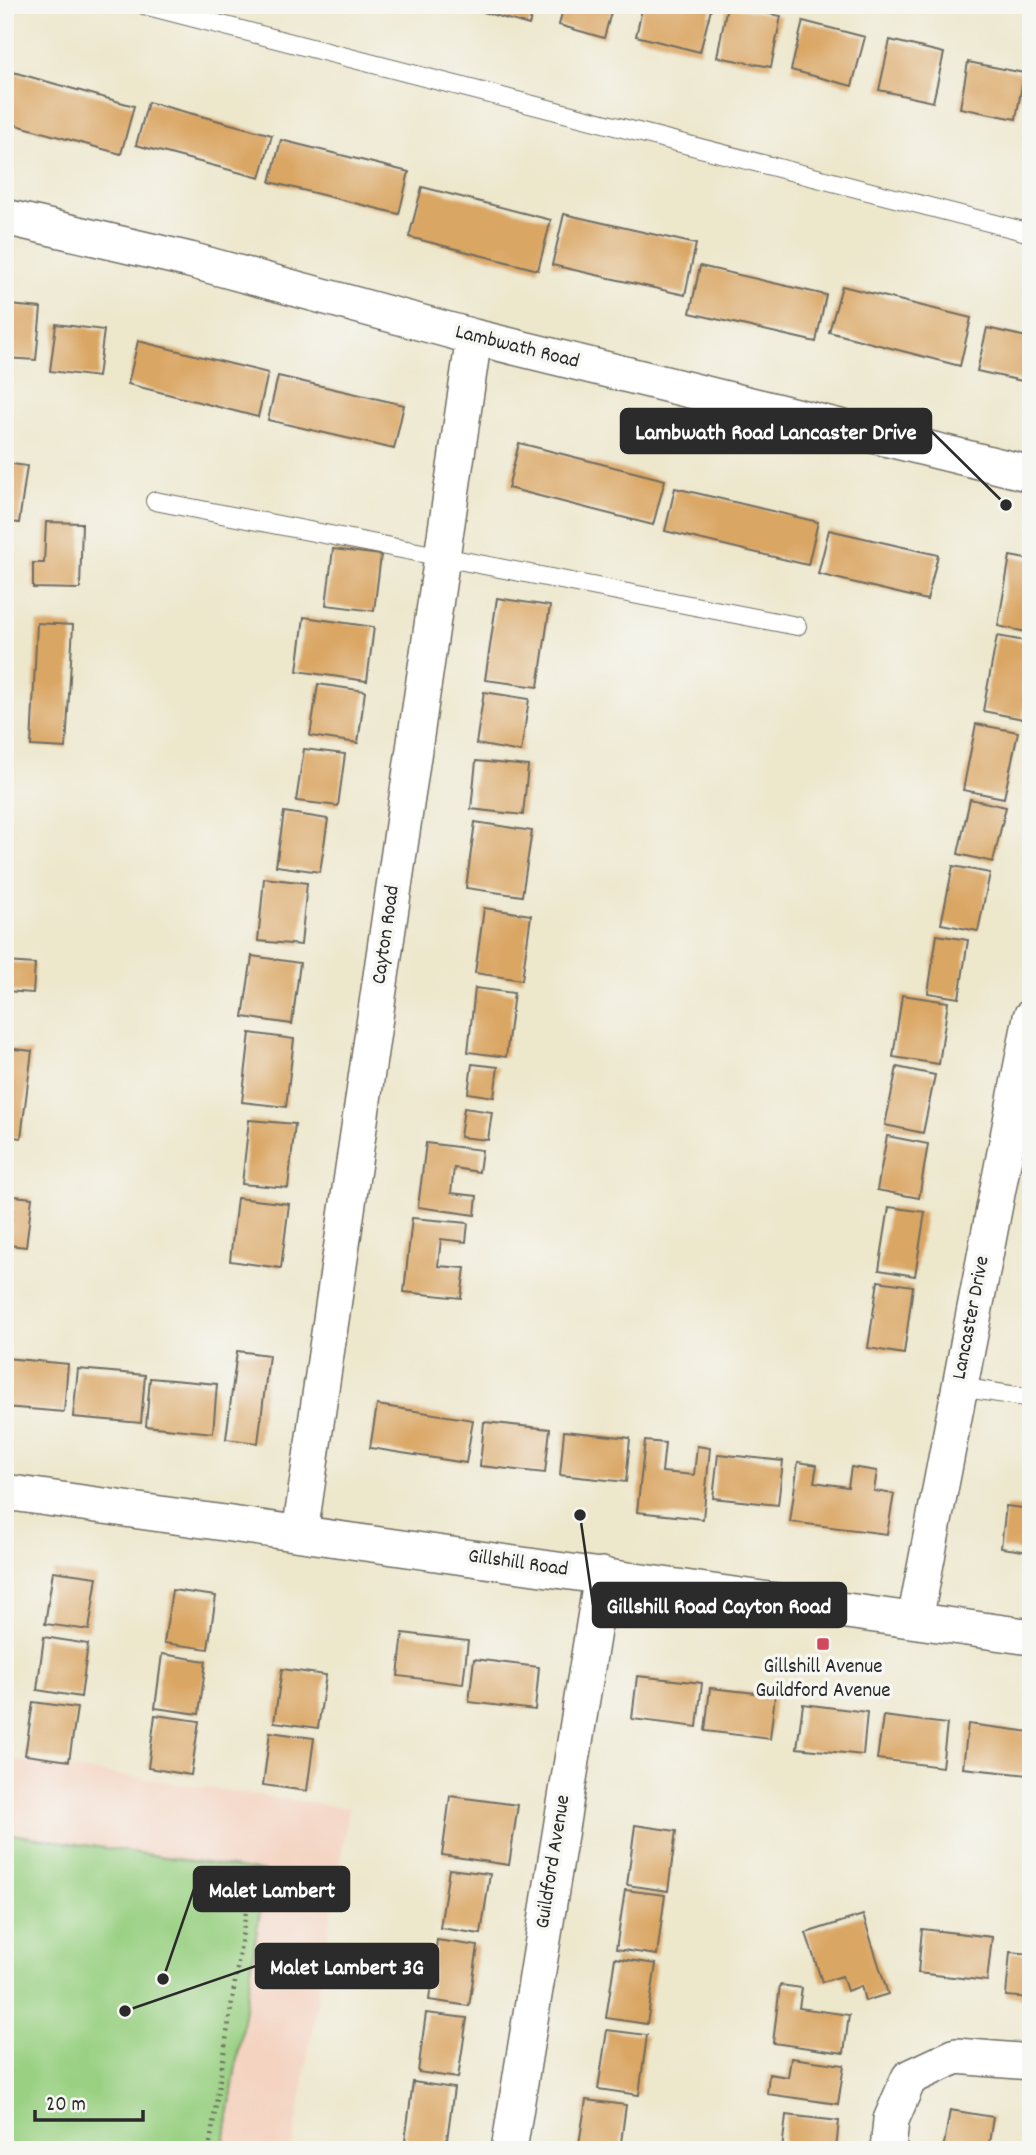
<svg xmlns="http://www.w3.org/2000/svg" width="1036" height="2155" font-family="Dekko,sans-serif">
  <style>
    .built { fill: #f4d3c1 }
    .pitch { fill: #99d082; stroke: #627e56; stroke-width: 2 }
    .building { fill: #daa663 }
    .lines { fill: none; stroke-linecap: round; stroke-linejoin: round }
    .service-casing { stroke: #6f6d63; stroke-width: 20 }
    .minor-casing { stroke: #6f6d63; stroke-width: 38 }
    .path { stroke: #6f6d63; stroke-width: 4.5; stroke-dasharray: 2 5; stroke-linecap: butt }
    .service { stroke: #fff; stroke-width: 18 }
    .minor { stroke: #fff; stroke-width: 35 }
    .poi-dot { fill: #d1495b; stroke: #f6f6f2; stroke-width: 2.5 }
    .labels { text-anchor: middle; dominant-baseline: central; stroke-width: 7; stroke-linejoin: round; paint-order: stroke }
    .street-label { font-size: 21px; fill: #2b2b2b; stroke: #f6f6f2 }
    .poi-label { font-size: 21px; fill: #2b2b2b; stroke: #f6f6f2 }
    .leader { fill: none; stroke: #2b2b2b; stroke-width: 2.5 }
    .callout-dot { fill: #2b2b2b; stroke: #f6f6f2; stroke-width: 2.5 }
    .callout { fill: #2b2b2b; stroke: #2b2b2b; stroke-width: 2.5 }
    .callout-label { font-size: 23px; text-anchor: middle; font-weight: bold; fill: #fff }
  </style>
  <rect width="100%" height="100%" fill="#f6f6f2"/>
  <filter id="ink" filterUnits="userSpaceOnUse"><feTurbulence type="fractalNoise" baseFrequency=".0143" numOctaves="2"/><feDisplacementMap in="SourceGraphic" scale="14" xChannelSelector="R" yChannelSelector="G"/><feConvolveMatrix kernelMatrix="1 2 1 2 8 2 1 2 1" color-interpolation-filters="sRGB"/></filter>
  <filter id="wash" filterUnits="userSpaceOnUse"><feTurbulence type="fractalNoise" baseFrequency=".00686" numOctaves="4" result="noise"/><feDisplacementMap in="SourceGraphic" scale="28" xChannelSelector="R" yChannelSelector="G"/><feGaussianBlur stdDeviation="1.57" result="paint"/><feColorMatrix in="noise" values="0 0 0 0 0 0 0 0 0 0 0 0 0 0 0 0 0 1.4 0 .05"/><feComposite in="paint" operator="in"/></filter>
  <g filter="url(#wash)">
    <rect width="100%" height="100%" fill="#ede7cc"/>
    <path class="built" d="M5,1759L349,1808L292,2150H5Z"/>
    <path class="pitch" d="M5,1833L266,1872L223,2150H5Z"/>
    <g id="blocks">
      <path class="building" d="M481,5H535L529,25L480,11Z
        M564,5H613L604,38L559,25Z
        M643,5H712L700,52L636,36Z
        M727,6L781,16L771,67L717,57Z
        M803,21L865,37L852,86L791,70Z
        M890,40L944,53L933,102L879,90Z
        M968,62L1024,73L1016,119L960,108Z
        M13,72L134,106L121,154L5,122V99Z
        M148,102L272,135L260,178L136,145Z
        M281,140L409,172L399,214L270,182Z
        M422,187L551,220L538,270L409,237Z
        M564,214L696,244L685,295L552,265Z
        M700,266L826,295L816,342L690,313Z
        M842,286L971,318L960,366L829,332Z
        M9,305L41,308L36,360L5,358Z
        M56,324L104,330L98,377L50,371Z
        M987,328L1031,338V383L977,371Z
        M138,341L268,373L258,417L128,384Z
        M278,376L404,405L394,449L268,420Z
        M519,443L665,480L653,525L508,488Z
        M5,463L27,466L19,523L5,521Z
        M675,488L818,522L808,565L665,531Z
        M46,522L82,523L80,589L33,588V563H44Z
        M829,530L938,555L927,600L818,574Z
        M333,549L381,555L374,611L326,605Z
        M1010,556L1031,560V633L998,626Z
        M497,598L550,606L538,687L485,680Z
        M304,617L374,627L367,681L297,671Z
        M37,623L73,625L66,748L31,746Z
        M997,636L1031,642V676L1023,719L983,711Z
        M318,684L365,691L358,743L310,736Z
        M484,692L529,699L521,752L476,744Z
        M976,724L1018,732L1004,798L963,790Z
        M304,749L345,754L338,806L296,801Z
        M476,761L528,766L523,815L471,809Z
        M970,799L1006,807L993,862L958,854Z
        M284,812L328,819L320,872L276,866Z
        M475,822L532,831L522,896L466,888Z
        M953,866L990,873L978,931L941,924Z
        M264,878L307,883L301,945L258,941Z
        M484,908L531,915L522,980L475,973Z
        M937,935L968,940L959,998L928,993Z
        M252,956L300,963L292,1024L243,1017Z
        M5,962L35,964L33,993L5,991Z
        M475,988L514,993L506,1057L468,1052Z
        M902,995L948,1002L939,1064L893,1057Z
        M250,1033L294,1039L286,1107L242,1102Z
        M5,1048L32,1051L21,1138L5,1136Z
        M472,1064L498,1067L494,1097L468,1093Z
        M897,1067L935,1075L923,1133L885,1125Z
        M464,1108L492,1112L488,1140L460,1137Z
        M249,1120L295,1124L288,1188L242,1184Z
        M887,1136L928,1144L919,1198L877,1190Z
        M426,1143L482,1150L479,1172L454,1168L451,1193L477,1196L475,1215L418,1207Z
        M14,1196L32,1198L26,1247L9,1245Z
        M237,1198L289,1204L281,1268L230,1261Z
        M889,1207L925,1212L915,1276L879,1270Z
        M412,1218L468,1223L466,1242L441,1239L438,1266L465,1268L461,1298L404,1292Z
        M878,1281L913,1286L904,1354L868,1348Z
        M237,1351L269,1355L258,1443L226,1439Z
        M5,1358L68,1364L64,1412L5,1407Z
        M78,1369L145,1375L141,1423L73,1417Z
        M150,1378L217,1384L213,1433L146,1426Z
        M377,1405L473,1420L466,1463L370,1448Z
        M484,1422L550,1429L545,1473L480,1466Z
        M564,1431L630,1438L626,1482L560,1475Z
        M645,1441L665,1443L662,1472L694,1475L697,1446L710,1448L703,1519L637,1512Z
        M718,1454L783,1461L778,1505L713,1498Z
        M798,1462L817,1465L814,1482L848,1487L851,1467L877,1471L874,1491L894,1494L887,1534L790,1522Z
        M1006,1506L1031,1509V1552L1001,1548Z
        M53,1571L97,1577L89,1630L45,1624Z
        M172,1590L216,1596L208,1649L164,1643Z
        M403,1633L468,1641L463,1684L398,1676Z
        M44,1637L88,1644L81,1697L37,1690Z
        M162,1654L206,1661L199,1714L155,1708Z
        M474,1659L539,1667L535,1710L469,1702Z
        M282,1669L326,1675L318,1728L274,1722Z
        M637,1676L702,1683L697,1727L632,1719Z
        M710,1688L775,1695L770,1739L705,1731Z
        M33,1702L77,1708L69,1761L25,1755Z
        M803,1704L867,1712L863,1755L797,1748Z
        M155,1715L199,1721L191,1775L148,1768Z
        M883,1716L947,1724L942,1767L877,1759Z
        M968,1724L1031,1732L1028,1775L963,1768Z
        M270,1732L314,1738L307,1791L263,1785Z
        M450,1796L518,1805L509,1865L442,1855Z
        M635,1825L676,1831L668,1891L627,1885Z
        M449,1869L490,1874L481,1934L440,1928Z
        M625,1890L665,1895L657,1955L616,1949Z
        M863,1915L888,1994L865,2001L861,1986L847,1991L842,1976L822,1982L806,1933Z
        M922,1929L992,1937L987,1981L918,1973Z
        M437,1940L478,1946L469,2006L429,2000Z
        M1010,1952L1031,1954V1998L1006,1996Z
        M615,1958L656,1964L647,2024L606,2018Z
        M780,1985L802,1988L799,2008L849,2015L844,2053L773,2043Z
        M426,2013L467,2018L458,2078L418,2072Z
        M607,2030L647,2035L639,2095L598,2089Z
        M791,2058L844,2065L838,2104L767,2094L769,2074L788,2077Z
        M413,2082L454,2088L446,2147L405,2141Z
        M586,2100L626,2105L620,2150H578Z
        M950,2110L993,2117L988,2150H943Z
        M786,2115L839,2121L836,2150H782Z"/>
    </g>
  </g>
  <g filter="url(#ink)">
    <use href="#blocks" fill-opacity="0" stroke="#6f6d63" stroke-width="2"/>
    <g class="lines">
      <defs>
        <path id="service" d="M144,5L1031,233
          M155,501L797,626
          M959,1387L1031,1398"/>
        <path id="minor" d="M5,217L190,260L474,337L1031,474
          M5,1492L1031,1637
          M300,1533L474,337
          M915,1620L1031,1017
          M509,2150L602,1575
          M888,2150L891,2120L909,2078L956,2056L1031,2062"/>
      </defs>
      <use href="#service" class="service-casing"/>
      <use href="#minor" class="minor-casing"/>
      <path class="path" d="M209,2150L250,1885"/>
      <use href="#service" class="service"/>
      <use href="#minor" class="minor"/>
    </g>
  </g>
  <rect class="poi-dot" x="816" y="1637" width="14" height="14" rx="3.5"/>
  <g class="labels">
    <g class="street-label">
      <text transform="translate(517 348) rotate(14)">Lambwath Road</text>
      <text transform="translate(387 935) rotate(-82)">Cayton Road</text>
      <text transform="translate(972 1318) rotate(-79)">Lancaster Drive</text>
      <text transform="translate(518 1564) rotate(8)">Gillshill Road</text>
      <text transform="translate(554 1862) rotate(-81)">Guildford Avenue</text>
    </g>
    <g class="poi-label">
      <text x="823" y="1668">Gillshill Avenue<tspan x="823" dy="24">Guildford Avenue</tspan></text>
    </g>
  </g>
  <path class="leader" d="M1006 505L931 431M580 1515L593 1605M163 1979L194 1889M125 2011L256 1966"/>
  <g class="callout-dot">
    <circle cx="1006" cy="505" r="7"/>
    <circle cx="580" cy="1515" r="7"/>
    <circle cx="163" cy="1979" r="7"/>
    <circle cx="125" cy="2011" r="7"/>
  </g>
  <g class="callout">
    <rect x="621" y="409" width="310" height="44" rx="7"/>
    <rect x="593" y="1583" width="253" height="44" rx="7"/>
    <rect x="194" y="1867" width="155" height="44" rx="7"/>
    <rect x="256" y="1944" width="182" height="44" rx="7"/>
  </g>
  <g class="callout-label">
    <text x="776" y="439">Lambwath Road Lancaster Drive</text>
    <text x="719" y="1613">Gillshill Road Cayton Road</text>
    <text x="272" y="1897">Malet Lambert</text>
    <text x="347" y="1974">Malet Lambert 3G</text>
  </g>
  <rect width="1036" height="2155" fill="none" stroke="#f6f6f2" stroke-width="28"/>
  <path d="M35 2110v10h108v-10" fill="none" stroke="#2b2b2b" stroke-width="3.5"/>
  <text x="46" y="2110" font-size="21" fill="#2b2b2b" stroke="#f6f6f2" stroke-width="5" paint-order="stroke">20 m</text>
</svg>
